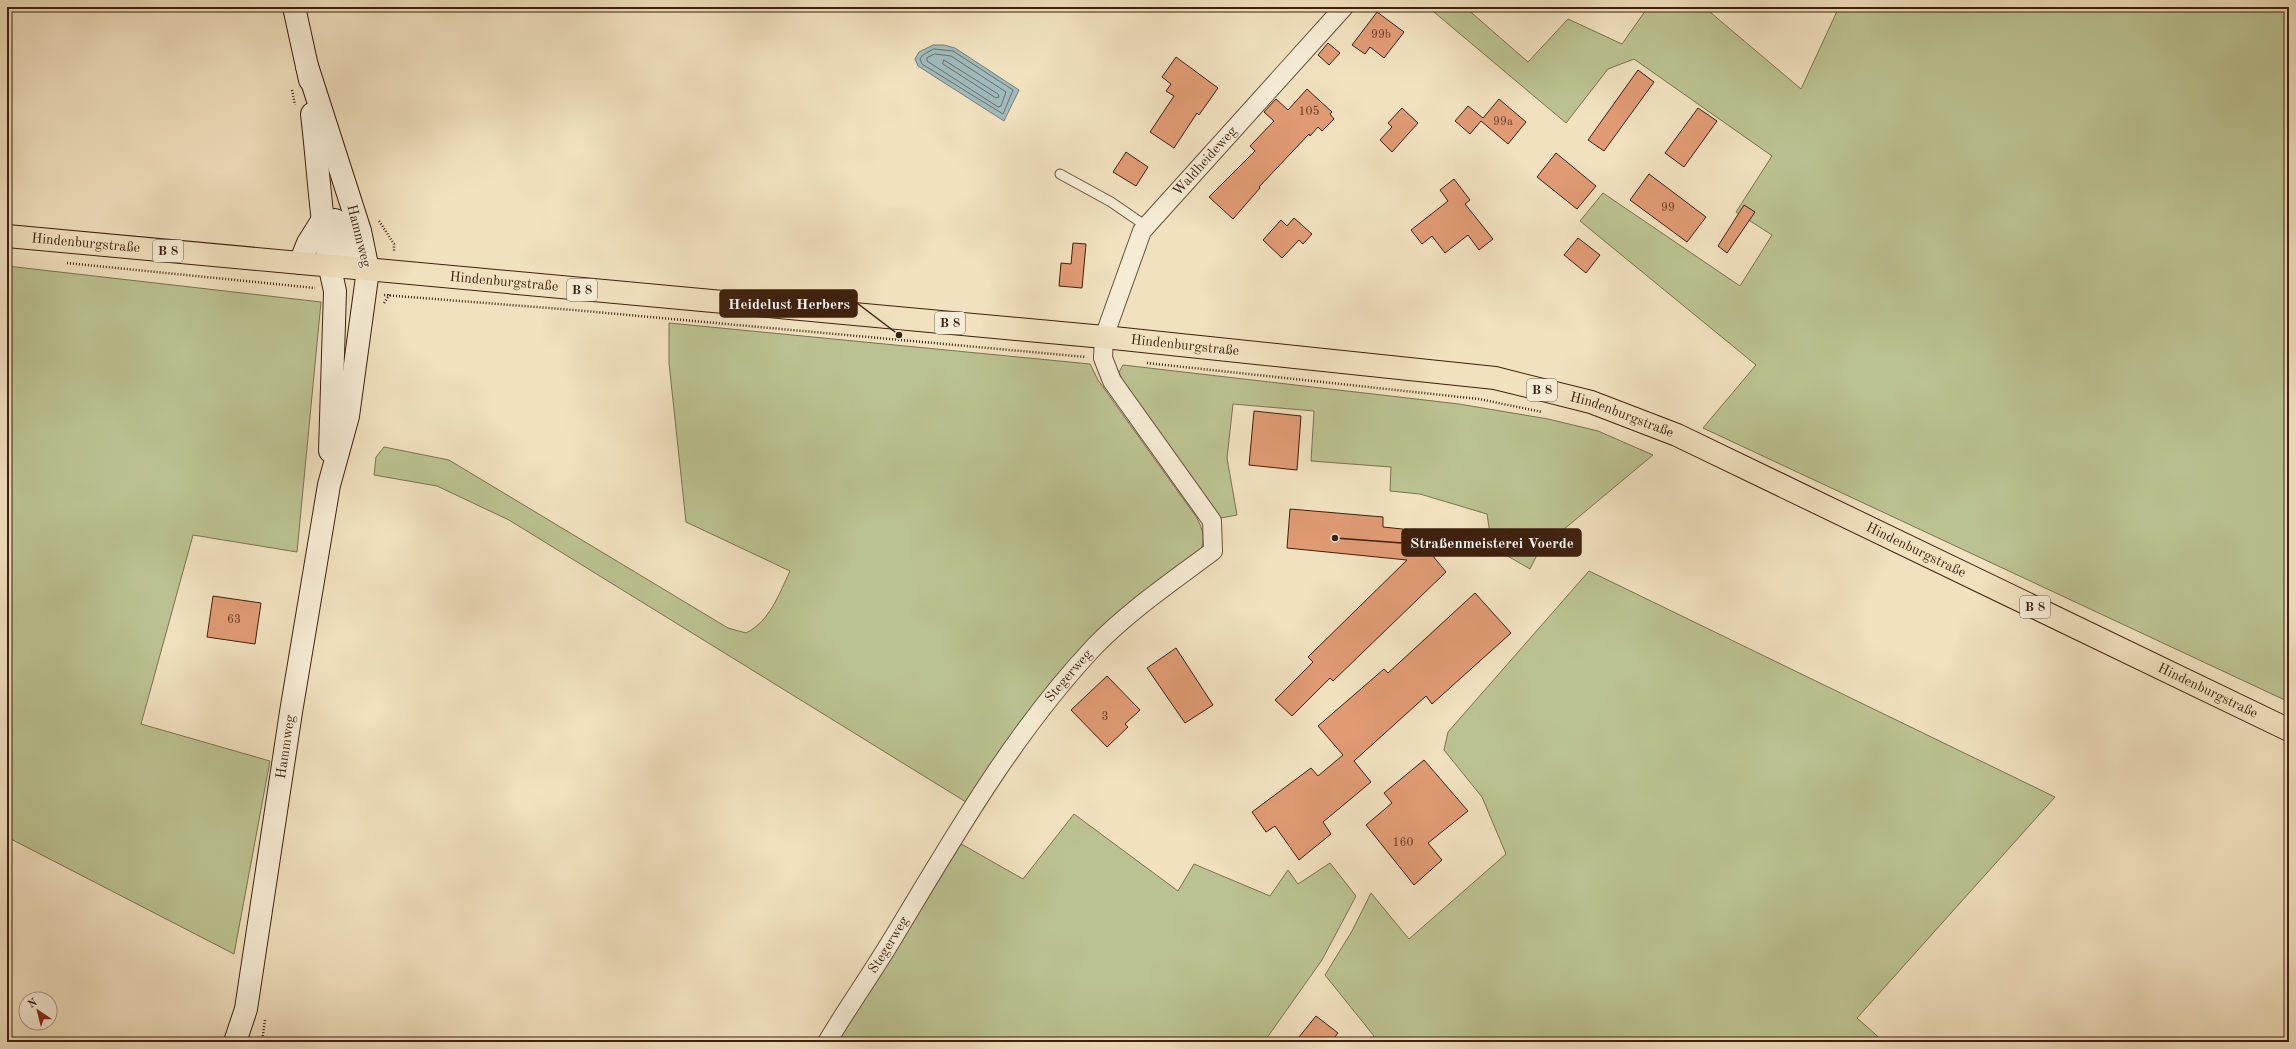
<svg xmlns="http://www.w3.org/2000/svg" width="2296" height="1049" font-family="'Old Standard TT',serif">
  <style>
    .green { fill: #bbc291; stroke: #7c714f }
    .water { fill: #9fbbbd; stroke: #787d77 }
    .lines { fill: none; stroke-linecap: round; stroke-linejoin: round }
    .shore { stroke: #6e6e65; stroke-width: 1 }
    .building { fill: #e09b74; stroke: #3e200d }
    .service-casing { stroke: #6b503a; stroke-width: 11 }
    .minor-casing { stroke: #6b503a; stroke-width: 20 }
    .secondary-casing { stroke: #3e200d; stroke-width: 24 }
    .primary-casing { stroke: #3e200d; stroke-width: 24 }
    .path { stroke: #3e200d; stroke-width: 2.5; stroke-dasharray: 1 2; stroke-linecap: butt }
    .service { stroke: #f6ecd5; stroke-width: 9 }
    .minor { stroke: #f6ecd5; stroke-width: 18 }
    .secondary { stroke: #f6ecd5; stroke-width: 22 }
    .primary { stroke: #f1e1bf; stroke-width: 22 }
    .labels { text-anchor: middle; dominant-baseline: central; stroke-width: 3; stroke-linejoin: round; paint-order: stroke }
    .number-label { font-size: 12px; fill: #663f27 }
    .shield { fill: #f6ecd5; stroke: #755d49; stroke-width: 1 }
    .shield-label { font-size: 13px; font-weight: bold; fill: #3e200d }
    .street-label { font-size: 14px; fill: #3e200d; stroke: #f6ecd5 }
    .leader { fill: none; stroke: #3e200d; stroke-width: 1.5 }
    .callout-dot { fill: #3e200d; stroke: #f6ecd5; stroke-width: 1.5 }
    .callout { fill: #3e200d; stroke: #3e200d; stroke-width: 1.5 }
    .callout-label { font-size: 15px; text-anchor: middle; font-weight: bold; fill: #fff }
  </style>
  <rect width="100%" height="100%" fill="#f1e1bf"/>
  <filter id="stains"><feTurbulence type="fractalNoise" baseFrequency=".005" numOctaves="4"/><feColorMatrix values="0 0 0 0 .2 0 0 0 0 .09 0 0 0 0 .02 0 0 0 .5 -.17"/></filter>
  <radialGradient id="worn" r=".72"><stop offset=".6" stop-color="#630" stop-opacity="0"/><stop offset="1" stop-color="#630" stop-opacity=".3"/></radialGradient>
  <path class="green" d="M1428,7H1465L1528,62L1568,19L1622,44L1648,7H1704L1801,89L1839,7H2113L2126,10L2128,7H2289V702L1703,428L1756,365L1580,221L1603,193L1740,286L1772,235L1736,212L1772,156L1634,59L1608,69L1566,123Z
    M7,266L321,302L297,552L193,535L141,724L270,761L234,954L7,837Z
    M669,323L1090,364L1098,380L1197,518C1204,532 1205,539 1200,553L1097,631L966,802L509,520L437,486L374,475L376,457L384,447L449,460L728,628L746,633C770,621 779,594 790,571L686,522L669,363Z
    M1123,365L1459,404L1548,419L1598,431L1653,455L1557,535L1537,555L1530,569L1492,547L1487,514L1420,494L1390,491L1391,467L1311,461L1314,411L1233,404L1227,458L1237,515L1221,518L1121,378L1119,372Z
    M1589,571L2055,797L1857,1018L1884,1042H1369L1374,1036L1325,975L1352,931L1371,893L1409,939L1506,854L1482,797L1444,750L1448,732Z
    M1074,814L1178,891L1194,864L1270,896L1288,870L1298,884L1330,863L1356,896L1322,960L1264,1042H835L956,841L1023,879Z"/>
  <path class="water" d="M933,45H944L955,48L1019,90L1004,121L918,66L915,59L919,52Z"/>
  <g class="lines">
    <path class="shore" d="M934,49L953,51L1013,90L1003,114L922,64L920,59L923,55Z
      M935,54L951,56L1006,92L1001,106L998,107L927,61V58Z
      M944,60L998,94L999,97L996,98L943,64Z"/>
  </g>
  <path class="building" d="M1377,12L1404,32L1384,58L1370,47L1365,54L1352,45Z
    M1328,43L1340,53L1329,65L1318,55Z
    M1176,57L1218,88L1199,115L1197,113L1174,148L1150,132L1174,96L1166,91L1171,84L1162,77Z
    M1638,70L1654,82L1604,151L1588,140Z
    M1307,89L1332,112L1330,114L1334,119L1322,131L1318,127L1310,136L1309,134L1259,187L1260,188L1233,219L1209,197L1255,151L1250,146L1274,121L1264,112L1276,99L1288,110Z
    M1499,99L1526,122L1508,144L1481,121L1470,134L1455,121L1468,106L1483,118Z
    M1402,108L1418,123L1392,152L1380,140L1392,127L1388,123Z
    M1698,108L1717,121L1684,167L1665,153Z
    M1126,152L1148,167L1136,186L1113,172Z
    M1556,153L1596,186L1577,209L1537,177Z
    M1649,174L1706,217L1687,242L1630,200Z
    M1454,179L1470,200L1465,204L1493,239L1479,250L1468,235L1445,253L1432,236L1422,244L1411,230L1448,201L1440,190Z
    M1744,205L1755,212L1727,253L1718,246Z
    M1294,218L1312,234L1303,244L1299,240L1282,258L1263,240L1281,220L1287,226Z
    M1578,238L1600,255L1586,273L1564,255Z
    M1073,243L1086,244L1082,288L1059,286L1061,263L1071,264Z
    M1254,411L1301,416L1297,470L1249,465Z
    M1290,509L1383,517V527L1412,530L1415,529L1433,545L1428,550L1446,572L1333,681L1330,678L1292,716L1275,700L1313,662L1308,657L1407,560L1287,548Z
    M1475,593L1511,633L1432,704L1426,696L1354,761L1371,782L1323,822L1331,834L1299,860L1275,826L1266,832L1252,812L1311,768L1318,776L1343,755L1318,726L1384,669L1388,673Z
    M213,596L261,603L255,644L207,637Z
    M1176,648L1213,705L1185,723L1147,668Z
    M1107,676L1140,710L1125,724L1128,727L1107,747L1071,710Z
    M1424,760L1468,811L1428,843L1442,860L1414,885L1366,825L1392,803L1384,793Z
    M1316,1016L1338,1033L1331,1042H1295Z"/>
  <g class="lines">
    <defs>
      <path id="service" d="M1060,174L1111,202L1146,226"/>
      <g id="minor">
        <path id="s1" d="M827,1042C848,1007 872,973 893,938C954,837 1013,733 1095,646C1130,610 1173,581 1213,551L1212,521L1112,381L1103,358L1104,337L1142,231L1344,7"/>
      </g>
      <g id="secondary">
        <path d="M294,7L310,80"/>
        <path d="M312,114C319,173 321,233 335,291L330,451"/>
        <path d="M335,220L347,267"/>
        <path d="M300,263L308,243L323,219"/>
        <path id="s2" d="M235,1042L246,1009L291,712L329,485L348,416L368,270L360,231L307,66"/>
      </g>
      <g id="primary">
        <path id="s3" d="M7,236L1104,337L1495,378L1591,402L1677,435L2289,730"/>
      </g>
    </defs>
    <use href="#service" class="service-casing"/>
    <use href="#minor" class="minor-casing"/>
    <use href="#secondary" class="secondary-casing"/>
    <use href="#primary" class="primary-casing"/>
    <path class="path" d="M292,90L295,105
      M379,221L394,244V252
      M67,263L315,288
      M384,295L574,310L1086,357
      M384,303L390,294
      M1147,363L1479,399L1542,412
      M262,1042L265,1020"/>
    <use href="#service" class="service"/>
    <use href="#minor" class="minor"/>
    <use href="#secondary" class="secondary"/>
    <use href="#primary" class="primary"/>
  </g>
  <g class="labels">
    <g class="number-label">
      <text x="1381" y="35">99b</text>
      <text x="1309" y="112">105</text>
      <text x="1503" y="122">99a</text>
      <text x="1668" y="208">99</text>
      <text x="234" y="620">63</text>
      <text x="1105" y="717">3</text>
      <text x="1403" y="843">160</text>
    </g>
    <g class="shield">
      <rect x="153" y="240" width="30" height="22" rx="3"/>
      <rect x="567" y="279" width="30" height="22" rx="3"/>
      <rect x="935" y="312" width="30" height="22" rx="3"/>
      <rect x="1527" y="379" width="30" height="22" rx="3"/>
      <rect x="2020" y="596" width="30" height="22" rx="3"/>
    </g>
    <g class="shield-label">
      <text x="168" y="251">B 8</text>
      <text x="582" y="290">B 8</text>
      <text x="950" y="323">B 8</text>
      <text x="1542" y="390">B 8</text>
      <text x="2035" y="607">B 8</text>
    </g>
    <g class="street-label">
      <text stroke="none"><textPath href="#s1" startOffset="1085">Waldheideweg</textPath></text>
      <text transform="translate(359 236) rotate(76)">Hammweg</text>
      <text stroke="none"><textPath href="#s3" startOffset="79">Hindenburgstraße</textPath></text>
      <text stroke="none"><textPath href="#s3" startOffset="499">Hindenburgstraße</textPath></text>
      <text stroke="none"><textPath href="#s3" startOffset="1183">Hindenburgstraße</textPath></text>
      <text stroke="none"><textPath href="#s3" startOffset="1627">Hindenburgstraße</textPath></text>
      <text stroke="none"><textPath href="#s3" startOffset="1951">Hindenburgstraße</textPath></text>
      <text stroke="none"><textPath href="#s1" startOffset="439">Stegerweg</textPath></text>
      <text stroke="none"><textPath href="#s3" startOffset="2275">Hindenburgstraße</textPath></text>
      <text stroke="none"><textPath href="#s2" startOffset="300">Hammweg</textPath></text>
      <text stroke="none"><textPath href="#s1" startOffset="115">Stegerweg</textPath></text>
    </g>
  </g>
  <path class="leader" d="M899 335L857 303M1335 538L1402 543"/>
  <g class="callout-dot">
    <circle cx="899" cy="335" r="4"/>
    <circle cx="1335" cy="538" r="4"/>
  </g>
  <g class="callout">
    <rect x="720" y="290" width="137" height="27" rx="4"/>
    <rect x="1402" y="529" width="179" height="27" rx="4"/>
  </g>
  <g class="callout-label">
    <text x="789" y="309">Heidelust Herbers</text>
    <text x="1492" y="548">Straßenmeisterei Voerde</text>
  </g>
  <rect width="2296" height="1049" fill="none" stroke="#f1e1bf" stroke-width="24"/>
  <rect x="8" y="8" width="2280" height="1033" fill="none" stroke="#3e200d" stroke-width="2"/>
  <rect x="12" y="12" width="2272" height="1025" fill="none" stroke="#3e200d"/>
  <g transform="translate(38 1011) rotate(325)"><circle r="19" fill="#f6ecd5" stroke="#ac9a85"/>
  <path d="M0-3L7 15L0 10L-7 15Z" fill="#8f2418"/>
  <text y="-6" font-size="11" font-weight="bold" text-anchor="middle" fill="#3e200d">N</text>
  </g>
  <rect width="100%" height="100%" filter="url(#stains)"/>
  <rect width="100%" height="100%" fill="url(#worn)"/>
</svg>
